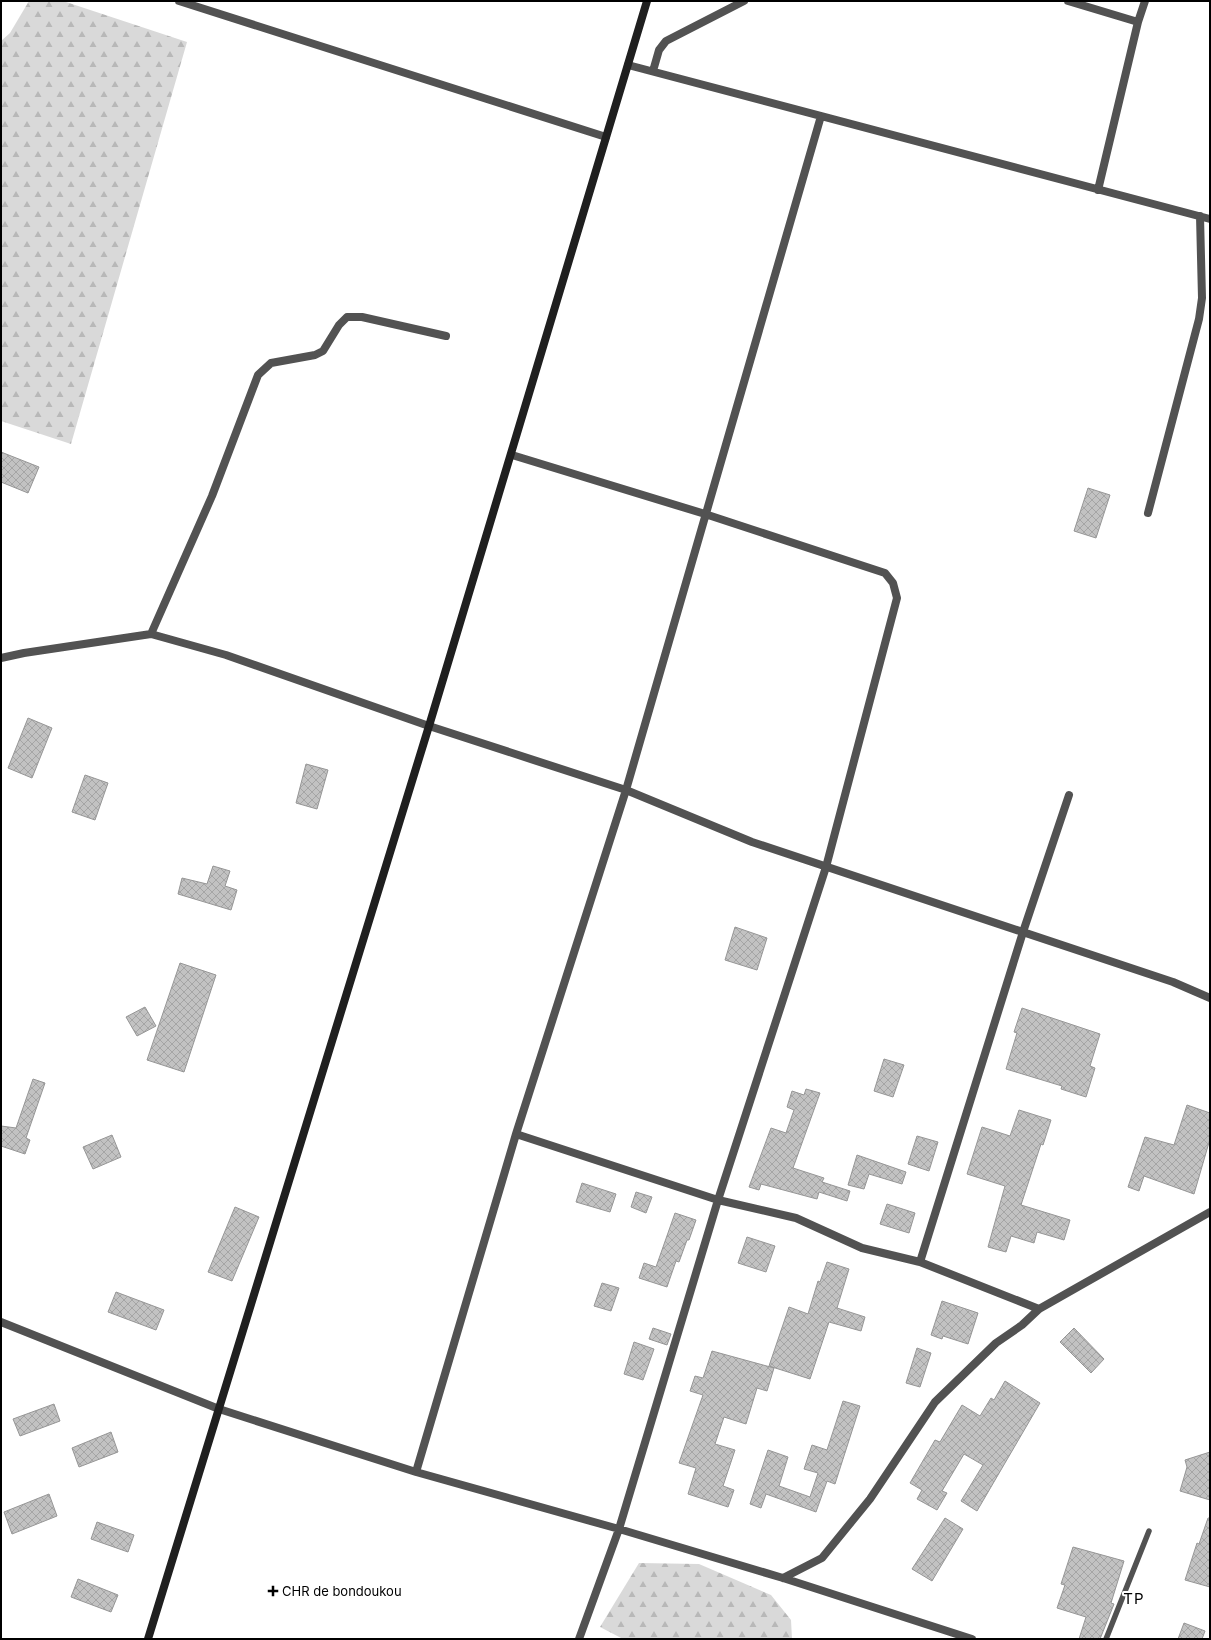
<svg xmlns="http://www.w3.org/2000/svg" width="1211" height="1640" font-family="Inter,sans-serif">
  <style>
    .forest { fill: url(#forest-firs) }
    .building { fill: url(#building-cross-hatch); stroke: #969696 }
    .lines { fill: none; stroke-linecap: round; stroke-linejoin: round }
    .lane { stroke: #525252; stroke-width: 5.5 }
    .street { stroke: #525252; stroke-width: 8 }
    .secondary { stroke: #1f1f1f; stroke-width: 8 }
    .poi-dot { fill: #000; stroke: #fff; stroke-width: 1.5 }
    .labels { text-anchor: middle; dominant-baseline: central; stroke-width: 4; stroke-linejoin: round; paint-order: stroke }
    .poi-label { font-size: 13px; fill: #000; stroke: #fff; text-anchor: start }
    .quarter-label { font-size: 15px; letter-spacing: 1px; fill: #000; stroke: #fff }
  </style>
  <defs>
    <pattern id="forest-firs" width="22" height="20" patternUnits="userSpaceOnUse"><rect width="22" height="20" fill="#d9d9d9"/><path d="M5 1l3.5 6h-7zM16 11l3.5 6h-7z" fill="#b8b8b8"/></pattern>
    <pattern id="building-cross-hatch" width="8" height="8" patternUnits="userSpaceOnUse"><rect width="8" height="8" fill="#c2c2c2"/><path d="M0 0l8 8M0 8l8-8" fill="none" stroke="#a5a5a5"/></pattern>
  </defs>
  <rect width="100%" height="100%" fill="#fff"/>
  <path class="forest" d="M29,1H63L187,42L71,444L1,421V41L10,33Z
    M639,1563L699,1564L771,1595L791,1620L792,1639H623L600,1627Z"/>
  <path class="building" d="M1,452L39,467L28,493L1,482Z
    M1088,488L1110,495L1096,538L1074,531Z
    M28,718L52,728L32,778L8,768Z
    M306,764L328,770L317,809L296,803Z
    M85,775L108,783L95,820L72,812Z
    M213,866L230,871L225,886L237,890L231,910L178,894L182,878L207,884Z
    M735,927L767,938L757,970L725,960Z
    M180,963L216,975L184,1072L147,1060Z
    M145,1007L156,1026L137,1036L126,1017Z
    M1022,1008L1100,1034L1090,1066L1095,1068L1086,1097L1061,1089L1062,1086L1006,1069L1017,1033L1014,1032Z
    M884,1059L904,1065L893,1097L874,1091Z
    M33,1079L45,1083L26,1138L30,1140L25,1154L1,1146V1126L16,1128Z
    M806,1089L820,1093L793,1168L824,1178L822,1182L850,1191L847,1201L819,1192L817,1199L761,1184L759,1190L749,1187L771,1128L786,1133L794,1110L787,1107L792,1091L804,1095Z
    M1187,1105L1210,1113V1139L1194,1194L1144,1176L1139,1191L1128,1187L1145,1137L1174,1145Z
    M1019,1110L1051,1120L1043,1145L1041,1144L1021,1205L1070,1220L1064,1240L1037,1232L1034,1243L1011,1236L1006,1252L988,1247L1005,1186L967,1174L982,1127L1010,1136Z
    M112,1135L121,1157L93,1169L83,1147Z
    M917,1136L938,1142L929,1171L908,1164Z
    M857,1155L906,1172L902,1184L869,1174L864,1189L848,1185Z
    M582,1183L616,1194L610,1212L576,1202Z
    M636,1192L652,1197L646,1213L631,1207Z
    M887,1204L915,1213L909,1233L880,1224Z
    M235,1207L259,1217L232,1281L208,1272Z
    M675,1213L696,1220L689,1240H687L679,1262L676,1261L667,1287L639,1278L644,1263L656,1267Z
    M747,1237L775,1246L766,1272L738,1263Z
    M827,1262L849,1269L837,1308L865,1317L861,1331L829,1322L810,1379L769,1366L789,1307L808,1314L818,1281L820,1282Z
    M602,1283L619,1288L611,1311L594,1306Z
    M116,1292L164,1310L156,1330L108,1312Z
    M942,1301L978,1313L968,1344L943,1336L942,1339L931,1335Z
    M653,1328L671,1334L667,1345L649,1339Z
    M1074,1328L1104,1359L1091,1373L1060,1342Z
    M634,1342L654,1349L643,1380L624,1374Z
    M917,1348L931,1353L920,1387L906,1383Z
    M712,1351L774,1368L767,1391L757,1388L746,1424L724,1417L715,1444L735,1450L723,1486L734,1490L728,1507L688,1494L696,1468L679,1463L703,1395L690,1391L695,1376L703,1378Z
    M1005,1381L1040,1403L977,1511L961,1501L983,1465L964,1454L942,1491L947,1493L937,1510L917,1499L922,1490L910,1483L935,1440L940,1442L962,1405L980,1416L991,1398L994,1400Z
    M843,1401L860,1406L835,1484L827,1481L816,1512L766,1494L761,1508L750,1504L768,1450L788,1457L779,1486L810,1497L818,1473L804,1469L812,1445L827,1450Z
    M54,1404L60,1421L20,1436L13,1419Z
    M111,1432L118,1452L79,1467L72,1448Z
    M1210,1452V1500L1180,1491L1187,1467L1185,1460Z
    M49,1494L57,1516L12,1534L4,1512Z
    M945,1518L963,1529L932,1581L912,1569Z
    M1208,1518H1210V1587L1185,1580L1197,1543L1199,1544Z
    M97,1522L134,1535L128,1552L91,1539Z
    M1073,1547L1124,1561L1111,1603L1114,1604L1100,1639H1079L1086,1617L1057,1608L1065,1585L1061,1584Z
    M78,1579L118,1595L111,1612L71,1597Z
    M1184,1623L1205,1631L1202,1639H1178Z"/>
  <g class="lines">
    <path class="lane" d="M1106,1639L1149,1531"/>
    <path class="street" d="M179,1L606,137
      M1068,1L1138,22
      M628,65L1210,219
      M653,71L659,50L666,41L744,1
      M1098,190L1138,22L1145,1
      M512,455L705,514L885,573L893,583L897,598L826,867L718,1200L619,1529L579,1639
      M1148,513L1199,319L1202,298L1200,216
      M151,634L212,496L258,375L271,363L315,355L323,351L339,325L347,317H362L446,336
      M1,658L24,653L151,634L226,655L429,726L626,790L752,842L1173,982L1210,998
      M516,1134L718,1200L796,1218L862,1248L920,1262L1039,1309
      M920,1262L1023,932L1069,795
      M1,1322L219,1409L416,1472L619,1529L783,1578L972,1639
      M416,1472L516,1134L626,790L821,116
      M783,1578L822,1558L870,1499L935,1402L996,1343L1022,1325L1039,1309L1210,1212"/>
    <path class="secondary" d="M148,1639L429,726L647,1"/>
  </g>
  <path class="poi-dot" d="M271 1585h4v4h4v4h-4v4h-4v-4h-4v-4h4z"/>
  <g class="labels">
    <g class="poi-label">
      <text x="282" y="1591">CHR de bondoukou</text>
    </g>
    <g class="quarter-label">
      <text x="1134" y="1598">TP</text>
    </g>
  </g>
  <rect width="1211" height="1640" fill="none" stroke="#000000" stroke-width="4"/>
</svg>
